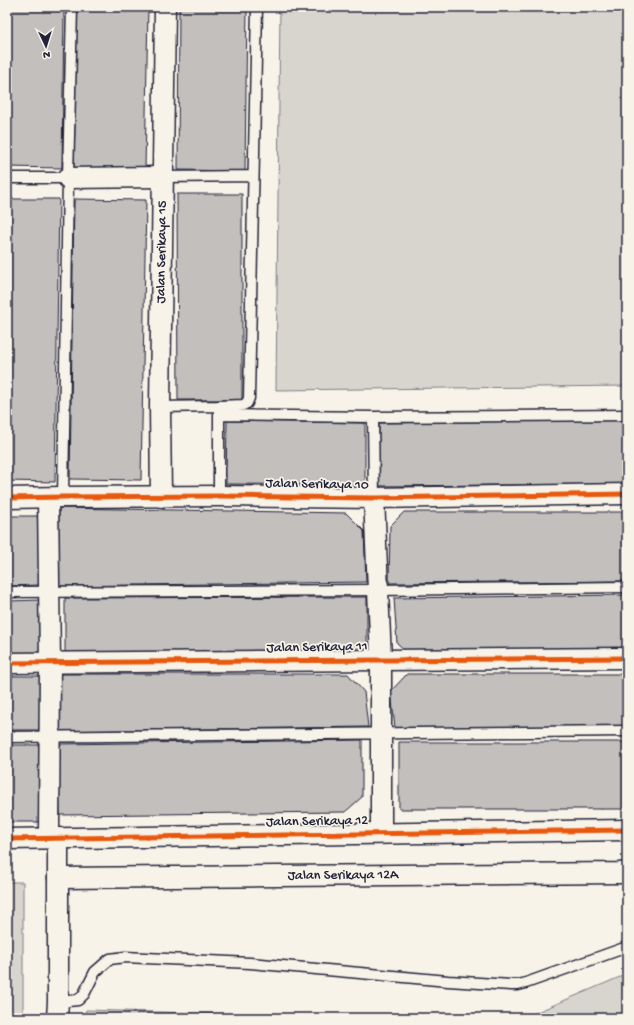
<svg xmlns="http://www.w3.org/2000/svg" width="634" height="1025" font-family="'Gochi Hand',sans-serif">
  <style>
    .green { fill: #d8d5cf; stroke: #7d7c85 }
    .building { fill: #c2bfbd; stroke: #22223b }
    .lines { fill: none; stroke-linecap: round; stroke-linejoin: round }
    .service-casing { stroke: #22223b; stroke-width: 13 }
    .minor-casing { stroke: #22223b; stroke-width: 23 }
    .service { stroke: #f7f3e8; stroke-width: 10 }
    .minor { stroke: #f7f3e8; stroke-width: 20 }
    .cycleway-casing { stroke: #f7f3e8; stroke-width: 8 }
    .cycleway { stroke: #e8590c; stroke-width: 5 }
    .labels { text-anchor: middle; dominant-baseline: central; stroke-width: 3.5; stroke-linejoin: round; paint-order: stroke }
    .street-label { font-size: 14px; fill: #22223b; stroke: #f7f3e8 }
  </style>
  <rect width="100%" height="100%" fill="#f7f3e8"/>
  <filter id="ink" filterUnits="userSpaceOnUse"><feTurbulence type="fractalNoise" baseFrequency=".025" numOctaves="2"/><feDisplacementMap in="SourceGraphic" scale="8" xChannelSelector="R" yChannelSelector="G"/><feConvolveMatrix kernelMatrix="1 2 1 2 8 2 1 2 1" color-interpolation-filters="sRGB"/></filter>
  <g filter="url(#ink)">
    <path class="green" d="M280,7H627V386L276,390Z
      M7,882H23V1018H7Z
      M627,974V1018H523Z
      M86,1010L365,1018H84Z"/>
    <path class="building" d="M7,7H64L62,168L7,167Z
      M77,7H148L145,170L74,168Z
      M179,7H247L245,171L178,170Z
      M177,194H242V400H178Z
      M7,199H59L55,482L7,481Z
      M74,199L146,200L141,480L70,479Z
      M627,420V484L378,486L379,423Z
      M227,421L365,423V485L226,484Z
      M59,508L346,513L364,531L366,582L58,586Z
      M404,512H627V581L389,583L390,526Z
      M7,516H40V585L7,586Z
      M627,595V650L407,652L397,643L394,598Z
      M367,597V651L65,652V598Z
      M43,600L44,656H7V601Z
      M59,674H348L364,692L368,727L57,731Z
      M407,674H627V726L395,728L391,691Z
      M7,676H43V730H7Z
      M362,740V797L345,812L60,815L58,744Z
      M399,742H627V809H399Z
      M7,745H42L43,822H7Z"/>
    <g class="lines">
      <defs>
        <path id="service" d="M163,177L253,176
          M7,178H68
          M160,407L219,406
          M219,415L373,417L627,415
          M373,417L374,498
          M219,496V406L243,405L247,403L249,398L257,7
          M63,497L68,178L72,7
          M7,592L378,590L627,587
          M7,737L627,731
          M58,1002L78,1000L84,994L95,972L110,959L125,957L250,963L448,981L511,985H518L526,983L627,947"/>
        <g id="minor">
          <path d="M68,178L163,177"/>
          <path id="s1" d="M161,497L160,407L165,7"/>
          <path d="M7,498L63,497L219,496L374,498L627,494"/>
          <path d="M48,498L50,663L49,838"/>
          <path d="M374,498L381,659V833"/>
          <path d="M7,663L627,658"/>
          <path d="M7,839L627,830"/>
          <path id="s2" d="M58,878L620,873L627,872"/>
          <path d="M57,1018L58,1002V838"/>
        </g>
      </defs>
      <use href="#service" class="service-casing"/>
      <use href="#minor" class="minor-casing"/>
      <use href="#service" class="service"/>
      <use href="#minor" class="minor"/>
      <defs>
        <path id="cycleway" d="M7,498L63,497L219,496L374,498L627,494
          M7,663L627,658
          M7,839L627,830"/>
      </defs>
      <use href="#cycleway" class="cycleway-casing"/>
      <use href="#cycleway" class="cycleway"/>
    </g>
  </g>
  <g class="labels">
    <g class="street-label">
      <text stroke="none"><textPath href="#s1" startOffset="245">Jalan Serikaya 15</textPath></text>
      <text transform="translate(317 485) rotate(1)">Jalan Serikaya 10</text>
      <text transform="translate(317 648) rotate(-1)">Jalan Serikaya 11</text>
      <text transform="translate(317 822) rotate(-1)">Jalan Serikaya 12</text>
      <text stroke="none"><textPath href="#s2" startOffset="285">Jalan Serikaya 12A</textPath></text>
    </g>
  </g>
  <rect width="634" height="1025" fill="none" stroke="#f7f3e8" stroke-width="24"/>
  <rect x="12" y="12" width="610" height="1001" fill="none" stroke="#22223b" stroke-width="1.5" filter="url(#ink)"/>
  <g transform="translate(46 46) rotate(176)" stroke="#f7f3e8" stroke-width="3" paint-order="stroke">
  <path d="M0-3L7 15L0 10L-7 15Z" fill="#22223b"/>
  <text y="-6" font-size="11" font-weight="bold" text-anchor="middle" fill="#22223b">N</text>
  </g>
</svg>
